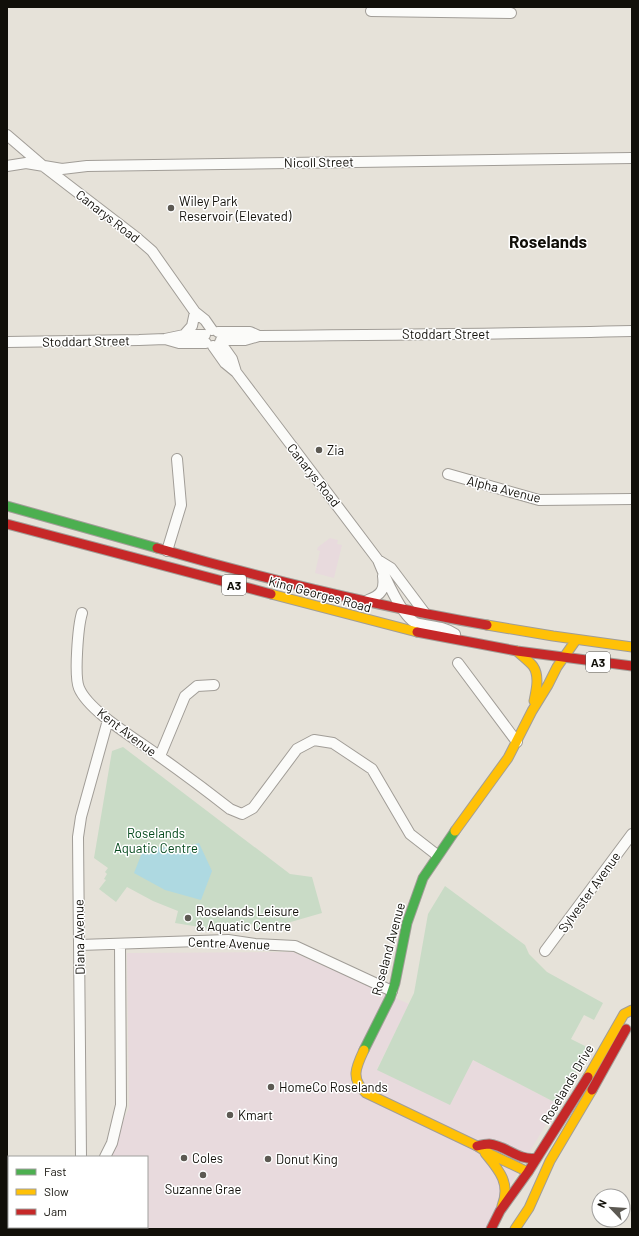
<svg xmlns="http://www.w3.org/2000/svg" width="639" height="1236" font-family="Barlow,sans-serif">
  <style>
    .commercial { fill: #e8dadd }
    .green { fill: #c9dbc6 }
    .water { fill: #aed9e1 }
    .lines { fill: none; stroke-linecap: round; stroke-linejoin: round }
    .street-casing { stroke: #a19d97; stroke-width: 12 }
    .fast-casing { stroke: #a19d97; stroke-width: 11 }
    .slow-casing { stroke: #a19d97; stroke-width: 11 }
    .jam-casing { stroke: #a19d97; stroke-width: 11 }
    .street { stroke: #fbfbf9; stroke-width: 10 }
    .fast { stroke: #4caf50; stroke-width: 9 }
    .slow { stroke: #ffc107; stroke-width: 9 }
    .jam { stroke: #c62828; stroke-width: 9 }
    .poi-dot { fill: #5c5952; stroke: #fff; stroke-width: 1.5 }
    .labels { text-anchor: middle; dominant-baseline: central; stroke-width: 3; stroke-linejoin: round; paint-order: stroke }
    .shield { fill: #fff; stroke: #585753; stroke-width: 1 }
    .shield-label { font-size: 12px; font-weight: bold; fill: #110f09 }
    .street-label { font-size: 13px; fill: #110f09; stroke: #fff }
    .poi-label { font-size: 13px; fill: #110f09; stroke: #fff; text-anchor: start }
    .park-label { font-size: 13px; fill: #04491c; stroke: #fff }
    .district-label { font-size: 17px; font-weight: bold; fill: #110f09; stroke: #fff }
  </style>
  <rect width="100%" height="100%" fill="#e6e2d9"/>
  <path class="commercial" d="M330,538L338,540L337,544L342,545L334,578L315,573L320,551L317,550L318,547Z
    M293,952L409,1004L377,1069L473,1060L558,1104L500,1202L486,1229H77L78,1227H147V1157H111L118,1144L114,1140L129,1108L127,953Z"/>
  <path class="green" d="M123,747L290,874L312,877L322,913L256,932L252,924L221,929V931H206V928L175,923L178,911L153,901L127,887L116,902L99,889L106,880L104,879L107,874L105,872L108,868L94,858L112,751Z
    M445,886L525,945L529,954L547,972L603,1003L594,1020L584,1015L571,1039L589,1048L558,1104L473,1060L450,1105L377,1070L414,993L428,914Z"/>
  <path class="water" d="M199,843L212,871L201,900L165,890L134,873L145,845C167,849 177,849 199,843Z"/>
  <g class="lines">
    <defs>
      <path id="street" d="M371,11L511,13
        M7,135L42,165L137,238L152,251L195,312L205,320L212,330
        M7,166L26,163L62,169L87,166L632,158
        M218,332H250L259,336
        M184,335L192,326L195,312
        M165,339L179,343H206
        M221,340H245L259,336C383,335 508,334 632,331
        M7,342L139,340L165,339L184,335H205
        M220,342L232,359L236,372
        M213,346L225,363L236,372L378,560C384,575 402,617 416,623C429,627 444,626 455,634
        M448,474L539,500L632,499
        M167,551L181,505L177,459
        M378,560L391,568L424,612
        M368,600C381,595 385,590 383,576
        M82,613C78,626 74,676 79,688C89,712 138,740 159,756C183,773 207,791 230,809L242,814L253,808L297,749L314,740L333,743L372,769L410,834L437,855
        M458,663L517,742
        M160,756L185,696L197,686L214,685
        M80,945L228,940L255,944L295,946L392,991
        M545,951L632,834
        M81,1157L78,837L81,817L108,720
        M105,1157L112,1143L121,1105L120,944
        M67,1229L68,1227"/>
      <path id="fast" d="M7,506L157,548
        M364,1050L390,998L395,983L407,923L423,878L455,831"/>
      <path id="slow" d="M271,594L417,632
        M487,625L553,636L632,647
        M517,651C522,656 529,661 533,666C540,676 536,691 534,701
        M455,831L508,758L532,711L548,685L557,667L576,640
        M364,1050C356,1067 350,1079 366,1093L477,1146L490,1154L528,1172
        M588,1077L624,1014L632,1010
        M485,1153C499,1170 511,1183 502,1206
        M515,1229L529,1208L550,1161L592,1090"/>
      <path id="jam" d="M7,524L271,594
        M157,548C265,579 376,606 487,625
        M417,632L517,651L632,666
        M592,1090L626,1029
        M477,1146C481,1145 485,1144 489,1144C508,1146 517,1161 537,1158
        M491,1229L500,1211L528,1172L588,1077"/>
    </defs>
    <use href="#street" class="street-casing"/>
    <use href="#fast" class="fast-casing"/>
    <use href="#slow" class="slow-casing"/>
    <use href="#jam" class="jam-casing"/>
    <use href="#street" class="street"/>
    <use href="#fast" class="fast"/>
    <use href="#slow" class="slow"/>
    <use href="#jam" class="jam"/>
  </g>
  <g class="poi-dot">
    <circle cx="171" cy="208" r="4"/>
    <circle cx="319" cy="450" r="4"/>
    <circle cx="188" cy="918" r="4"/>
    <circle cx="271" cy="1087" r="4"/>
    <circle cx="230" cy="1115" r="4"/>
    <circle cx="184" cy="1158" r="4"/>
    <circle cx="268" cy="1159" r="4"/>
    <circle cx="203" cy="1175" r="4"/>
  </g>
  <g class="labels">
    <g class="shield">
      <rect x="222" y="575" width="24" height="20" rx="3"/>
      <rect x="586" y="652" width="24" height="20" rx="3"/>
    </g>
    <g class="shield-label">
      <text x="234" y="585">A3</text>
      <text x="598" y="662">A3</text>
    </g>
    <g class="street-label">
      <text transform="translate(319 162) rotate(-1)">Nicoll Street</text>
      <text transform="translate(108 216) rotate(38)">Canarys Road</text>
      <text x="446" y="334">Stoddart Street</text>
      <text transform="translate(86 341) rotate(-1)">Stoddart Street</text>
      <text transform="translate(314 475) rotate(52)">Canarys Road</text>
      <text transform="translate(504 489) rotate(14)">Alpha Avenue</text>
      <text transform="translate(320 594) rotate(15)">King Georges Road</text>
      <text transform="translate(127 732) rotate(37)">Kent Avenue</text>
      <text transform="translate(589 892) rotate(-54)">Sylvester Avenue</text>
      <text transform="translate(79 937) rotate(-91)">Diana Avenue</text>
      <text transform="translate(229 943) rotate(2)">Centre Avenue</text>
      <text transform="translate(388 949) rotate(-75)">Roseland Avenue</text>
      <text transform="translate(567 1084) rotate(-59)">Roselands Drive</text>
    </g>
    <g class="poi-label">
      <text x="179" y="201">Wiley Park<tspan x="179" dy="15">Reservoir (Elevated)</tspan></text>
      <text x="327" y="450">Zia</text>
      <text x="196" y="911">Roselands Leisure<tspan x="196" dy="15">&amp; Aquatic Centre</tspan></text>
      <text x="279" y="1087">HomeCo Roselands</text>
      <text x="238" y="1115">Kmart</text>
      <text x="192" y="1158">Coles</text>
      <text x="276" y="1159">Donut King</text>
      <text x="203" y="1189" text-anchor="middle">Suzanne Grae</text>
    </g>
    <g class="park-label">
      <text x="156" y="833">Roselands<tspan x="156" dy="15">Aquatic Centre</tspan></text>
    </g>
    <g class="district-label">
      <text x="548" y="241">Roselands</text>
    </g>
  </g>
  <rect width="639" height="1236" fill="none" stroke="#110f09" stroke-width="16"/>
  <rect x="8" y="1156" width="140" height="72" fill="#ffffff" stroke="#a09f9d"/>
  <rect x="16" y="1169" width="20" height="6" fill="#4caf50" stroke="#a09f9d"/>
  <text x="44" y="1176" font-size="12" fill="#110f09">Fast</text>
  <rect x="16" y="1189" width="20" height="6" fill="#ffc107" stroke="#a09f9d"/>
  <text x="44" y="1196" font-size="12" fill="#110f09">Slow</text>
  <rect x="16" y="1209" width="20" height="6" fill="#c62828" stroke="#a09f9d"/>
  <text x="44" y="1216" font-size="12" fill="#110f09">Jam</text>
  <g transform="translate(611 1208) rotate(295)"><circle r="19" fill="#ffffff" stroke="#a09f9d"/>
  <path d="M0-3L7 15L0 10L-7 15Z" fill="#5c5952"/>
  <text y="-6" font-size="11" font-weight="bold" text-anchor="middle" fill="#110f09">N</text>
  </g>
</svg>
